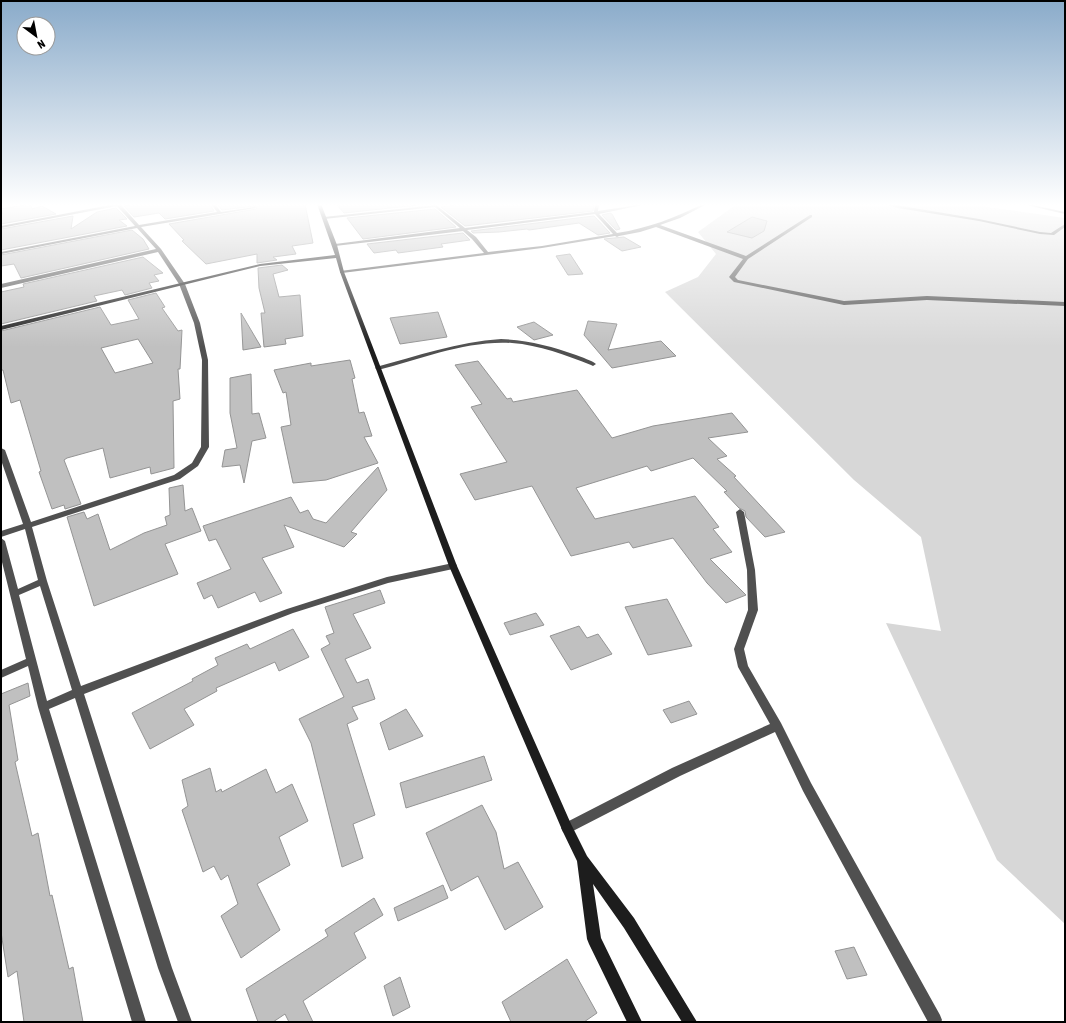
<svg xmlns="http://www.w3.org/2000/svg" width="1066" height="1023" font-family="'Asap Condensed',sans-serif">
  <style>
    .green { fill: #d7d7d7 }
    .building { fill: #c0c0c0; stroke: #949494; fill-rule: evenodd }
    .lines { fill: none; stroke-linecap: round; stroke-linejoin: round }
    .street { fill: #505050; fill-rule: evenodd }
    .secondary { fill: #1d1d1d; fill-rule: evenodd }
  </style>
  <rect width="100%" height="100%" fill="#fff"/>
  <path class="green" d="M737,204H966L1065,218V924L997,860L886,623L941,631L921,537L854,480L665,292L698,277L716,254L698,232Z"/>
  <path class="building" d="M30,204L32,209L42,206L56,214L1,224V214H3L1,209Z
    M138,204H210L214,211L165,219L159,213L134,217L124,206Z
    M217,204H221V205L235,204H305L313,243L292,246L296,254L273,257L277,260L257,263V254L206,264L182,241L184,240L169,224L256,209L257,208L254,206L222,210Z
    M336,204H427L344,213Z
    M461,204H594L593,211L465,226L441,207Z
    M116,208L127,219L119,220L127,226L1,250V229L73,216L71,229L97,212Z
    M435,209L456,227L363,239L347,218Z
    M610,213L612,214L620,229L616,230L602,215Z
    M594,216L610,233L598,235L579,223L529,230L527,229L499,232L473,233L471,231Z
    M752,217L767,221L764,231L752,238L727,232Z
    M132,230L143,239L149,249L21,278L14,264L1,266V255Z
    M463,233L470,240L441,244L443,247L398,253L396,250L374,253L367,244Z
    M624,237L641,247L622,251L604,239Z
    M570,254L583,274L568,275L556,256Z
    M143,257L163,273L154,275L159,281L149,283L152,288L125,295L122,290L94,296L97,301L1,324V292L24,287L23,284Z
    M282,265L288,270L273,274L279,297L300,295L303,336L285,339L286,344L264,347L261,313H265L259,288L258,268Z
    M156,293L165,307L162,308L178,331L182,330L180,369H178L180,399L173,401L174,468L151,474L150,467L110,478L103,448L67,458L64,460L81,504L65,509L64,505L52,509L39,472L41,471L20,400L11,403L3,370H1V331L100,307L111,325L139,319L128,300ZM138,339L153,363L115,373L101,348Z
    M438,312L447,337L400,344L390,318Z
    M241,313L261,347L243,350Z
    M588,321L617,324L608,350L661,341L676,356L612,368L584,335Z
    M534,322L553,335L534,340L517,327Z
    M350,360L355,378L352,379L359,413L364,412L372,436L364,437L378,463L326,480L293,483L281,427L291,425L286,392L283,393L274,370L311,363V366Z
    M478,361L507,399L511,398L513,402L577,390L612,438L653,426L732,413L748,432L708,438L727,456L717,459L736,476L734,477L785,532L765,537L746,517L745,511L739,508L724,492L727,491L693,458L651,471L647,466L576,488L595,519L695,496L719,527L713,529L732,552L710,559L746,595L726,603L707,583L673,538L633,548L629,542L571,556L532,486L475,500L460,474L507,462L471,407L482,404L455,365Z
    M251,374L252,414L259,413L266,438L252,441L244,483L240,465L222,467L225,450L237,448L230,413V378Z
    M378,467L387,490L351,532L357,534L344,547L284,525L294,547L262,558L282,593L260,602L255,592L218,608L212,595L204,599L197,583L231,569L216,539L209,541L203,526L291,497L300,513L308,510L313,519L326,523Z
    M183,485L185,511L192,508L201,531L165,544L178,574L94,606L67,517L84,512L87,519L98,514L110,550L144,533L167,525L165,517L170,515L169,488Z
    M380,590L385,603L353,614L371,648L345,659L357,683L368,679L375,699L352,707L358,719L347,724L375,815L353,824L363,858L342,867L311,743L299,719L344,697L321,649L330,644L326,636L334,633L325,607Z
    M667,599L692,646L648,655L625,607Z
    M536,613L544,625L510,635L504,623Z
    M579,626L587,638L598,634L612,654L571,670L550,636Z
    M293,629L309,657L279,671L275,662L216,688L217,691L184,709L194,725L150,749L132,713L193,681L192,679L218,665L215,658L247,644L250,649Z
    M28,683L30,696L9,705L18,760L15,762L32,836L38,833L50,896L52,895L69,969L73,967L83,1022H24L17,971L8,977L1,932V694Z
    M689,701L697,714L671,723L663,710Z
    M406,709L423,736L389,750L380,723Z
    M484,756L492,780L406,808L400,783Z
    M210,768L216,792L221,789L222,792L266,769L276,793L292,784L308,821L279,837L290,865L257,884L280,930L241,958L221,916L238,904L228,875L221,880L214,866L203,872L182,810L188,806L182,780Z
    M482,805L496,832L504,869L518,862L543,907L505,930L478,876L451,891L426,833Z
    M443,885L448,898L398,921L394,908Z
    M374,898L383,915L354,933L366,958L303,1001L313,1022H289L285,1014L273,1022H258L246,989L328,936L325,930Z
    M854,947L867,975L847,979L835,951Z
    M567,959L597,1013L584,1022H511L502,1002Z
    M400,977L410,1007L393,1016L384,986Z"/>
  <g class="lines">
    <path class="street" d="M115,204H124L121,205L139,225L217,212L211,204H215L221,212L254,207L256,208L141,227L161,249L185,284L200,323L208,360L209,447L198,466L180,479L32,527L47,581L81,686L287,609L387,577L453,563L456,564L457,566L456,568L453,569L388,583L293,613L84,694L172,968L192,1022H178L158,968L75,698L49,709L146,1022H132L38,707L28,666L1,678V670L26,659L1,558V538L5,541L18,589L38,580L25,529L1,537V531L23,524L1,460V448L5,450L31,522L174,475L192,463L201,447L202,360L194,323L179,284L158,252L1,288V284L156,249L137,228L1,254V252L135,226L117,206L1,228V226ZM40,586L72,690L47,701L19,595Z
      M595,204H599L598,211L644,204L642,205L599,214L617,233C649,228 674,218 703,204H707L680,218L660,225L746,256L810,215H812V217L748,259L735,277L738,280L844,301L927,296L1065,302V306L927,300L844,305L734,282L729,277L743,259L656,227L640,232L619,236L617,237L615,236L542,248L342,273H340V271L484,253L472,239L463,231L335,246L333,245L335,244L460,228L435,207L324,219L322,218L324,217L436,205L465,228L594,212ZM595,214L613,234L542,246L488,252L476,237L467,230Z
      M885,204H890L979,219L1040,232L1051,233L1065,224V227L1054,235L1040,234L979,221L898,208Z
      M1022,204H1028L1065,212V214Z
      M501,339C527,340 552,346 576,355C583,358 591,360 596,364L593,366L591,365C566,355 539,345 512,343C467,340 421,359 378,370L375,368L376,367C417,356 458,342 501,339Z
      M740,509L744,512L755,570L758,610L744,649L748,666L781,723L811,783L940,1015L942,1020L941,1022H928L803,791L775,732L680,776L571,832L567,834L563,832L561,828L563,824L672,768L770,724L738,667L734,649L748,610L747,570L736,512Z"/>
    <path class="secondary" d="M317,204H321L337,245L344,272L457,566L571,824L587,856L634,918L697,1022H682L624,928L593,884L601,938L642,1022H627L589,944L587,939L577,861L563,832L449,566L340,272L336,258L260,266L1,330V326L260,264L335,255Z"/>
  </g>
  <linearGradient id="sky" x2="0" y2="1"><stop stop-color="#8aabca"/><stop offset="0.59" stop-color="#fff"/><stop offset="1" stop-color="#fff" stop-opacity="0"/></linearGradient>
  <rect width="1066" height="347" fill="url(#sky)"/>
  <rect width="1066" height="1023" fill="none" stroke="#000000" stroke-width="4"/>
  <g transform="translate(36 36) rotate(148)"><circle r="19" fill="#ffffff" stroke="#999999"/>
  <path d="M0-3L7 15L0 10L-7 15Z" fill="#000000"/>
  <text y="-6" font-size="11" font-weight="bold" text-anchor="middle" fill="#000000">N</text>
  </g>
</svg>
